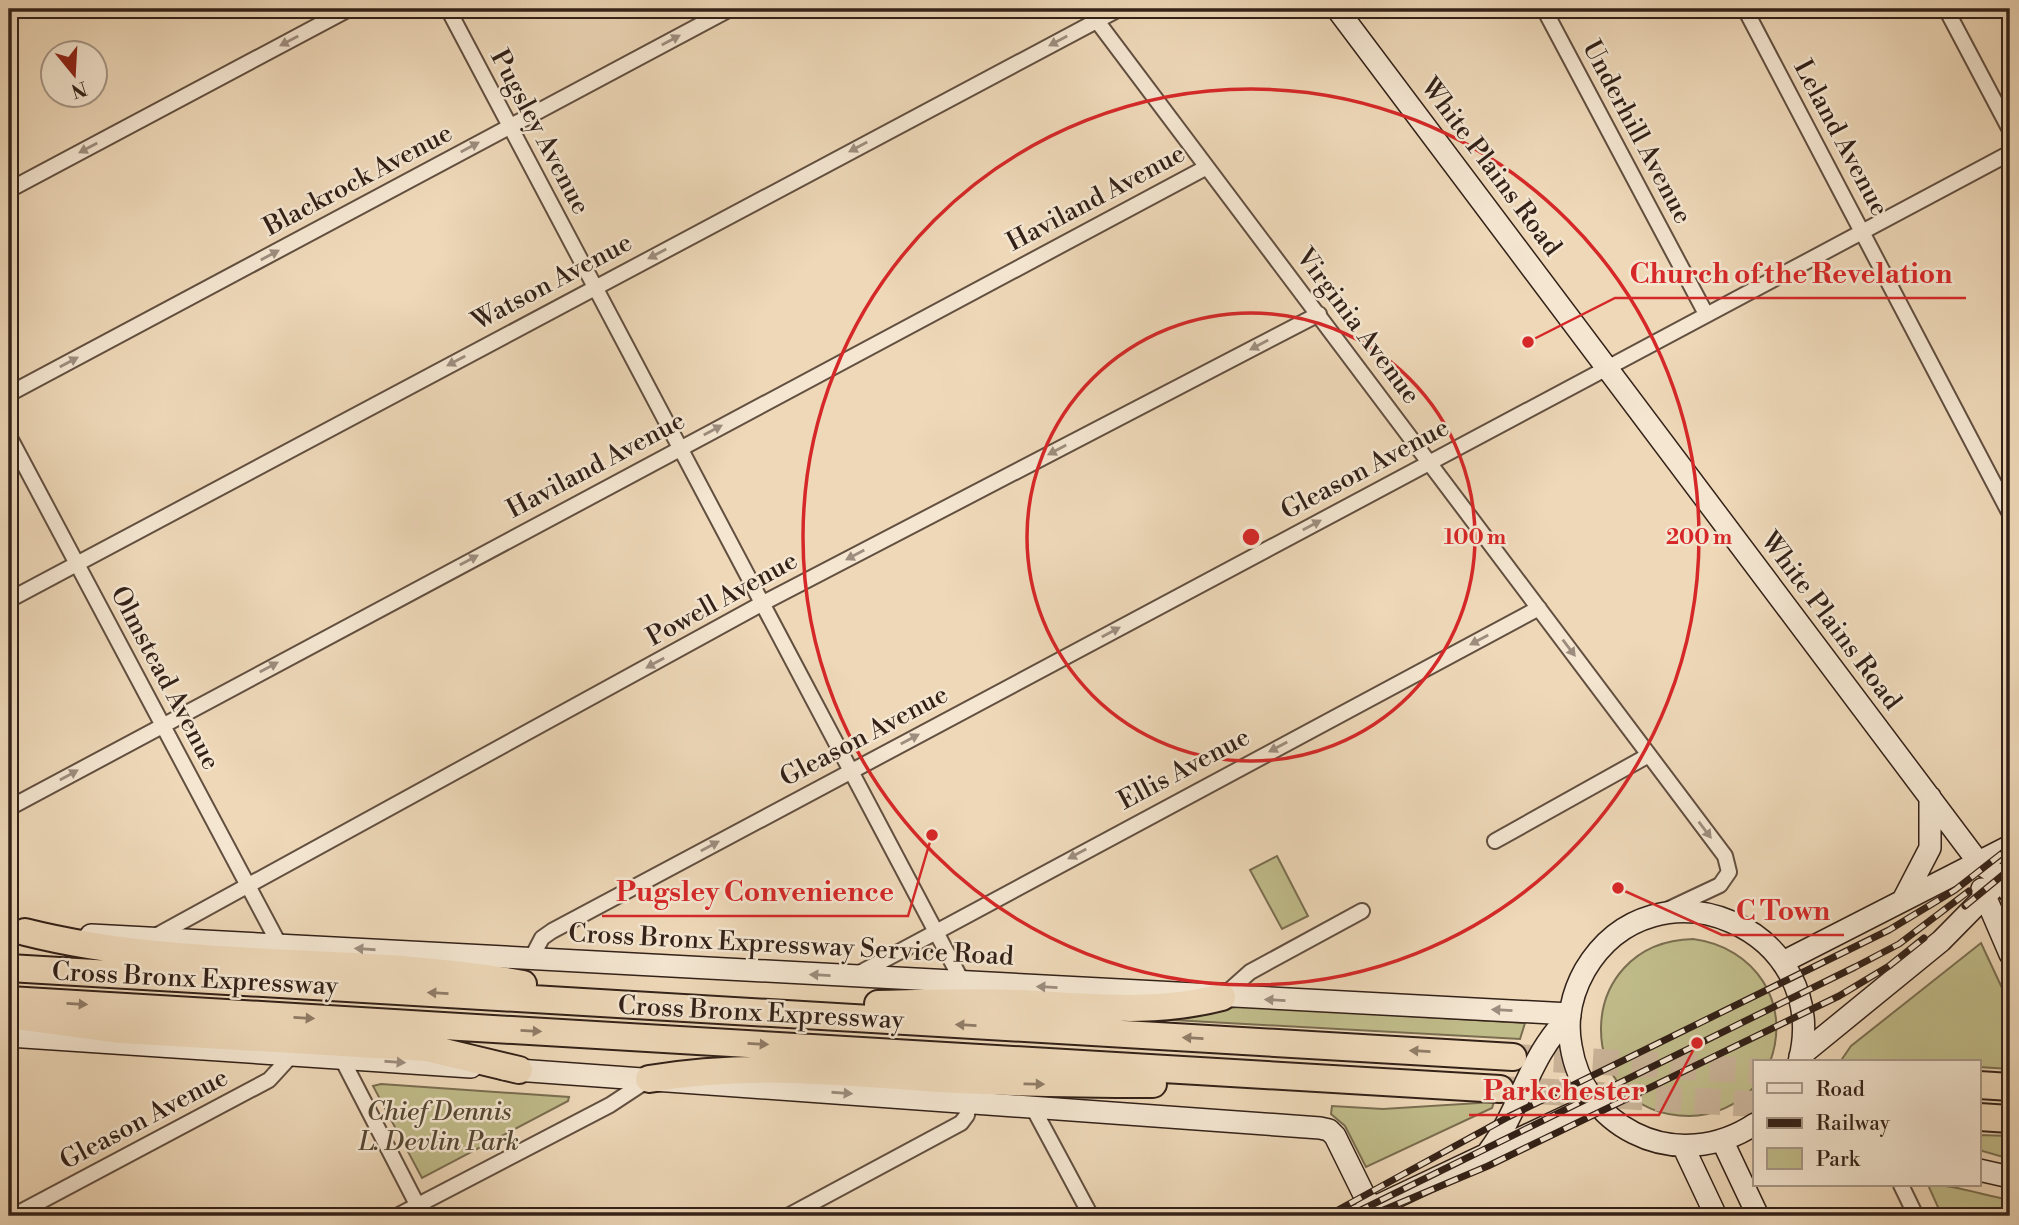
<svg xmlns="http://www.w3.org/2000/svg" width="2019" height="1225" font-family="'Libre Bodoni',serif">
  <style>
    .green { fill: #c0bc8a; stroke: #7a6e51; stroke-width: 2 }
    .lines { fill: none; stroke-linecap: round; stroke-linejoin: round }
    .highway-tunnel { stroke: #c9b398; stroke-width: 26; stroke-dasharray: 26 13; stroke-linecap: butt }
    .street-casing { stroke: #624f40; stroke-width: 18 }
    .secondary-casing { stroke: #332118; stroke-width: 24 }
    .highway-casing { stroke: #332118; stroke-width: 30 }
    .street { stroke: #f4e6d1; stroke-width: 14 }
    .secondary { stroke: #f4e6d1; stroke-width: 21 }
    .highway { stroke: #eed8b8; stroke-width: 26 }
    .rail-casing { stroke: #332118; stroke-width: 7 }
    .rail { stroke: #f4e6d1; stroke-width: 4.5; stroke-dasharray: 13; stroke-linecap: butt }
    .oneway { fill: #9d8d7e }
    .oneway2 { fill: #907c68 }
    .ring { fill: none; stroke: #d62828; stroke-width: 3.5 }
    .labels { text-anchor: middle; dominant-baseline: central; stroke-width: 5; stroke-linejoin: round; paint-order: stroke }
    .street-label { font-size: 26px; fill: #332118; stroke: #f4e6d1 }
    .park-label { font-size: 26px; font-style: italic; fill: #564834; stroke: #f4e6d1 }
    .centre { fill: #d62828; stroke: #f4e6d1; stroke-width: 3.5 }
    .ring-label { font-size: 21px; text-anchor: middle; font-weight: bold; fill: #d62828; stroke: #f4e6d1; stroke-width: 5; stroke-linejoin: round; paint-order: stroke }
    .leader { fill: none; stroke: #d62828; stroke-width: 2.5 }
    .callout-dot { fill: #d62828; stroke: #f4e6d1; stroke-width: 2.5 }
    .callout-label { font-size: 28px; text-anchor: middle; font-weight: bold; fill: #d62828; stroke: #f4e6d1; stroke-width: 5; stroke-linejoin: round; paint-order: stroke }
  </style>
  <rect width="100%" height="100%" fill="#eed8b8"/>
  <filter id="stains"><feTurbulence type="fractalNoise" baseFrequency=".00286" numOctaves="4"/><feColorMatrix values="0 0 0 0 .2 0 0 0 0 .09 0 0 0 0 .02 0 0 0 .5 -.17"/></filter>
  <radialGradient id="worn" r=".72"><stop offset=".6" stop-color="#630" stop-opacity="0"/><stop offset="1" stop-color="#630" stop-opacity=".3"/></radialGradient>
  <path class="green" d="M1277,856L1308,916L1282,929L1250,870Z
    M1693,939C1755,947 1792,1003 1770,1062H1755V1086C1738,1105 1714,1116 1689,1116C1571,1115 1571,942 1693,939Z
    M1981,943L2010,1005V1069L1979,1067V1062H1840L1851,1046Z
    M1244,1006L1525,1023L1520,1039L1155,1019Z
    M381,1084L569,1097L568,1101L422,1178L373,1086Z
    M1494,1102L1492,1108L1366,1167L1345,1126L1331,1114L1332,1106L1383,1109Z
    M1979,1135L2010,1136V1159L1979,1150Z
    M1928,1185C1952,1184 1985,1196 2010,1200V1216H1942Z"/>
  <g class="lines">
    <path class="highway-tunnel" d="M1515,1057L1755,1071
      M1500,1089L1755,1104"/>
    <defs>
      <path id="street" d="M448,9L963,983
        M1088,9L1725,856L1729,872L1720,885L1669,909
        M1544,9L1706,314
        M1745,9L2010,514
        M1946,9L2010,130
        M9,190L349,9
        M9,394L730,9
        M9,436L279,944
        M9,600L1119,9
        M9,808L1207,167
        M1495,841L1649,755
        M154,937L763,603L1319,314
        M531,959L542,938L552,931L2010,153
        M856,975L1539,608
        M1222,997L1250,972L1362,911
        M342,1059L423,1216
        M1032,1106L1091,1216
        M1901,1185L1916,1216
        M13,1216L269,1080L291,1056
        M397,1216L610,1105L648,1080
        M788,1216L961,1123L967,1115L969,1102"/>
      <path id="secondary" d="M1337,9L1979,863L2003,878L2010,893
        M1982,889L2010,954
        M1904,898L1930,848V797
        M91,935L1570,1014
        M1783,962L2010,846
        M9,1036L471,1067
        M1800,1056L1941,941L2010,871
        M503,1069L1320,1128L1329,1130L1335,1136L1371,1209
        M1755,1124C1719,1148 1673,1153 1634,1133C1600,1116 1577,1084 1571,1046C1566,1020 1572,993 1585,970C1655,852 1834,929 1799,1062
        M1722,1140L1758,1216
        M1683,1146L1716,1216
        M1489,1151C1521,1108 1530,1053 1570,1016
        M1979,1170L2010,1177
        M1356,1216L1595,1103"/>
      <path id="highway" d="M25,932C187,973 359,954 523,984
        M9,968L1513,1057
        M9,1000L1500,1089
        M878,1004C925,1003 972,1001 1018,1003C1089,1006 1153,1015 1222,997
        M24,1017L121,1030L427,1048L519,1070
        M649,1079C749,1062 840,1072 940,1079C1011,1083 1082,1084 1153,1084
        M1979,1085L2010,1087
        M1979,1117L2010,1119"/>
    </defs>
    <use href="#street" class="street-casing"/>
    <use href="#secondary" class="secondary-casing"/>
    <use href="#highway" class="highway-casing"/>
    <use href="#street" class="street"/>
    <use href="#secondary" class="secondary"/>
    <use href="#highway" class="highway"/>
    <defs>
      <path id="rail" d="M1965,906L2010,869
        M1357,1212L1855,967L1899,944L1969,891
        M1374,1214L1488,1166L1839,996L1889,966L1924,938
        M1327,1216L1508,1117L1889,930L1955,890L2010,847"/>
    </defs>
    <use href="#rail" class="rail-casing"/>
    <use href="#rail" class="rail"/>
  </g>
  <defs><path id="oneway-solid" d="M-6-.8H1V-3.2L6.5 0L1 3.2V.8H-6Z" transform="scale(1.75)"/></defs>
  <g class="oneway">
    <use href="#oneway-solid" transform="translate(671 40) rotate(-28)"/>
    <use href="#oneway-solid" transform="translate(289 41) rotate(152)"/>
    <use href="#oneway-solid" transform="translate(1058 41) rotate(152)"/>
    <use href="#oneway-solid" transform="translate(470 147) rotate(-28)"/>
    <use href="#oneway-solid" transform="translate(858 147) rotate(152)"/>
    <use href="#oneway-solid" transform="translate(88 148) rotate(152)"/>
    <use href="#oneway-solid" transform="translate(657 254) rotate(152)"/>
    <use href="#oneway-solid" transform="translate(270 255) rotate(-28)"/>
    <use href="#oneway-solid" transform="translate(1259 345) rotate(152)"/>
    <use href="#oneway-solid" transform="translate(456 361) rotate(152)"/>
    <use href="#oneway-solid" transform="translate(69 362) rotate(-28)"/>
    <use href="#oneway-solid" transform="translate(713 430) rotate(-28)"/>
    <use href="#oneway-solid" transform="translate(1057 450) rotate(152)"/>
    <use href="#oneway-solid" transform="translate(1312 525) rotate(-28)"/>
    <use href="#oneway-solid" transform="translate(855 555) rotate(152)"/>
    <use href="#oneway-solid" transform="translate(469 560) rotate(-28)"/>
    <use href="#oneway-solid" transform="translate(1111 632) rotate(-28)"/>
    <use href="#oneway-solid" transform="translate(1479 640) rotate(152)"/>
    <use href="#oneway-solid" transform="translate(1569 648) rotate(53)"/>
    <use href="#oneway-solid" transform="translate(655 663) rotate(151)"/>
    <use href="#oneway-solid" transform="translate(269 667) rotate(-28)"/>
    <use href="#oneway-solid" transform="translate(910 739) rotate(-28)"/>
    <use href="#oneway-solid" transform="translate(1278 747) rotate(152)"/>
    <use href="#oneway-solid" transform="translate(69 775) rotate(-29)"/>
    <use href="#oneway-solid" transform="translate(1705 830) rotate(53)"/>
    <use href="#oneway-solid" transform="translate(710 846) rotate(-28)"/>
    <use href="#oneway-solid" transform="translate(1077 854) rotate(152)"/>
    <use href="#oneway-solid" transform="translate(365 949) rotate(-176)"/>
    <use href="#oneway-solid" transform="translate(820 975) rotate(-177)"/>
    <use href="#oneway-solid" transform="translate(1047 987) rotate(-177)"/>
    <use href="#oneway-solid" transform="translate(1275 1000) rotate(-177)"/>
    <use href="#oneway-solid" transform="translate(1502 1010) rotate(-177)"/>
    <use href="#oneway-solid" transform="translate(395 1062) rotate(4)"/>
    <use href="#oneway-solid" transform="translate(842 1093) rotate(4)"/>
  </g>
  <g class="oneway2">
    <use href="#oneway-solid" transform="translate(438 993) rotate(-177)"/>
    <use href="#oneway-solid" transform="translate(77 1004) rotate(3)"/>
    <use href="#oneway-solid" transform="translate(304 1018) rotate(3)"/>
    <use href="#oneway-solid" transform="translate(966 1025) rotate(-177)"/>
    <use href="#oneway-solid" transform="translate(531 1031) rotate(3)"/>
    <use href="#oneway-solid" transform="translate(1193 1038) rotate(-177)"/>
    <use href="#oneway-solid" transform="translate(758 1044) rotate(3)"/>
    <use href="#oneway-solid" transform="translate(1420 1051) rotate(-177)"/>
    <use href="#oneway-solid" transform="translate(1034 1084) rotate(1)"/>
  </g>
  <g class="ring">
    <circle cx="1251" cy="537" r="224"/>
    <circle cx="1251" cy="537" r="448"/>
  </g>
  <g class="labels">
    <g class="street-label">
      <text transform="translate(540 132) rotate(62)">Pugsley Avenue</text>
      <text transform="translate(1637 132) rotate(62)">Underhill Avenue</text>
      <text transform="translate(1841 138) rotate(62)">Leland Avenue</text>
      <text transform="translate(1491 167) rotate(53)">White Plains Road</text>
      <text transform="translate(358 180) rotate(-28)">Blackrock Avenue</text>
      <text transform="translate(1096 198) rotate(-28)">Haviland Avenue</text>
      <text transform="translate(552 282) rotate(-28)">Watson Avenue</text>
      <text transform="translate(1358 326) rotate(53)">Virginia Avenue</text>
      <text transform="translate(596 465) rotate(-28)">Haviland Avenue</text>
      <text transform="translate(1365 469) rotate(-28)">Gleason Avenue</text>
      <text transform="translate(722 599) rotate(-29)">Powell Avenue</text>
      <text transform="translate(1831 621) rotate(53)">White Plains Road</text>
      <text transform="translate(165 678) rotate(62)">Olmstead Avenue</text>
      <text transform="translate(864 736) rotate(-28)">Gleason Avenue</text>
      <text transform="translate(1184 769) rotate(-28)">Ellis Avenue</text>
      <text transform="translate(791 945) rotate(3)">Cross Bronx Expressway Service Road</text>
      <text transform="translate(195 979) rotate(3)">Cross Bronx Expressway</text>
      <text transform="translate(761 1013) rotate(3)">Cross Bronx Expressway</text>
      <text transform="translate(144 1119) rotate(-28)">Gleason Avenue</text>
    </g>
    <g class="park-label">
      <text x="439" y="1112">Chief Dennis<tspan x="439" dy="30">L. Devlin Park</tspan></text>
    </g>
  </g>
  <circle cx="1251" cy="537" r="10" class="centre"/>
  <g class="ring-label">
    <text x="1475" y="544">100 m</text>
    <text x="1699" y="544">200 m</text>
  </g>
  <path class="leader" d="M1528 342L1615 298H1966M932 835L908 916H602M1618 888L1722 935H1844M1697 1043L1659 1115H1469"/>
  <g class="callout-dot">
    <circle cx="1528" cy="342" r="7"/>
    <circle cx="932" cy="835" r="7"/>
    <circle cx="1618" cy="888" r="7"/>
    <circle cx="1697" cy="1043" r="7"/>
  </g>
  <g class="callout-label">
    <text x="1791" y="283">Church of the Revelation</text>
    <text x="755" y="901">Pugsley Convenience</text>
    <text x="1783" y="920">C Town</text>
    <text x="1564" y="1100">Parkchester</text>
  </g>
  <rect width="2019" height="1225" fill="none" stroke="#eed8b8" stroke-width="35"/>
  <rect x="10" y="10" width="1998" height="1204" fill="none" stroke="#332118" stroke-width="3.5"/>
  <rect x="18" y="18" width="1984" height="1190" fill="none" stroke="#332118" stroke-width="2"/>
  <rect x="1753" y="1060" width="228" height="126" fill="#f4e6d1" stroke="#a79787" stroke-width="2"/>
  <rect x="1767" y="1083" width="35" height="10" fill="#f4e6d1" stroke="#a79787" stroke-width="2"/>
  <text x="1816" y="1096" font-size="21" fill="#332118">Road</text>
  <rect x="1767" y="1118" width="35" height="10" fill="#332118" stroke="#a79787" stroke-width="2"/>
  <text x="1816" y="1130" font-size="21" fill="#332118">Railway</text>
  <rect x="1767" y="1148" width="35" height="21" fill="#c0bc8a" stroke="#a79787" stroke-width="2"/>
  <text x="1816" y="1166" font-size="21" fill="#332118">Park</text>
  <g transform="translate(74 74) rotate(162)"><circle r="33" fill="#f4e6d1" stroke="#a79787" stroke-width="2"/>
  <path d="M0-5L12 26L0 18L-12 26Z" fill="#8f2418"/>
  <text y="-10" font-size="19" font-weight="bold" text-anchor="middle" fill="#332118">N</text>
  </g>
  <rect width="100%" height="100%" filter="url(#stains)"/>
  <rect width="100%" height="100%" fill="url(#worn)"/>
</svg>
